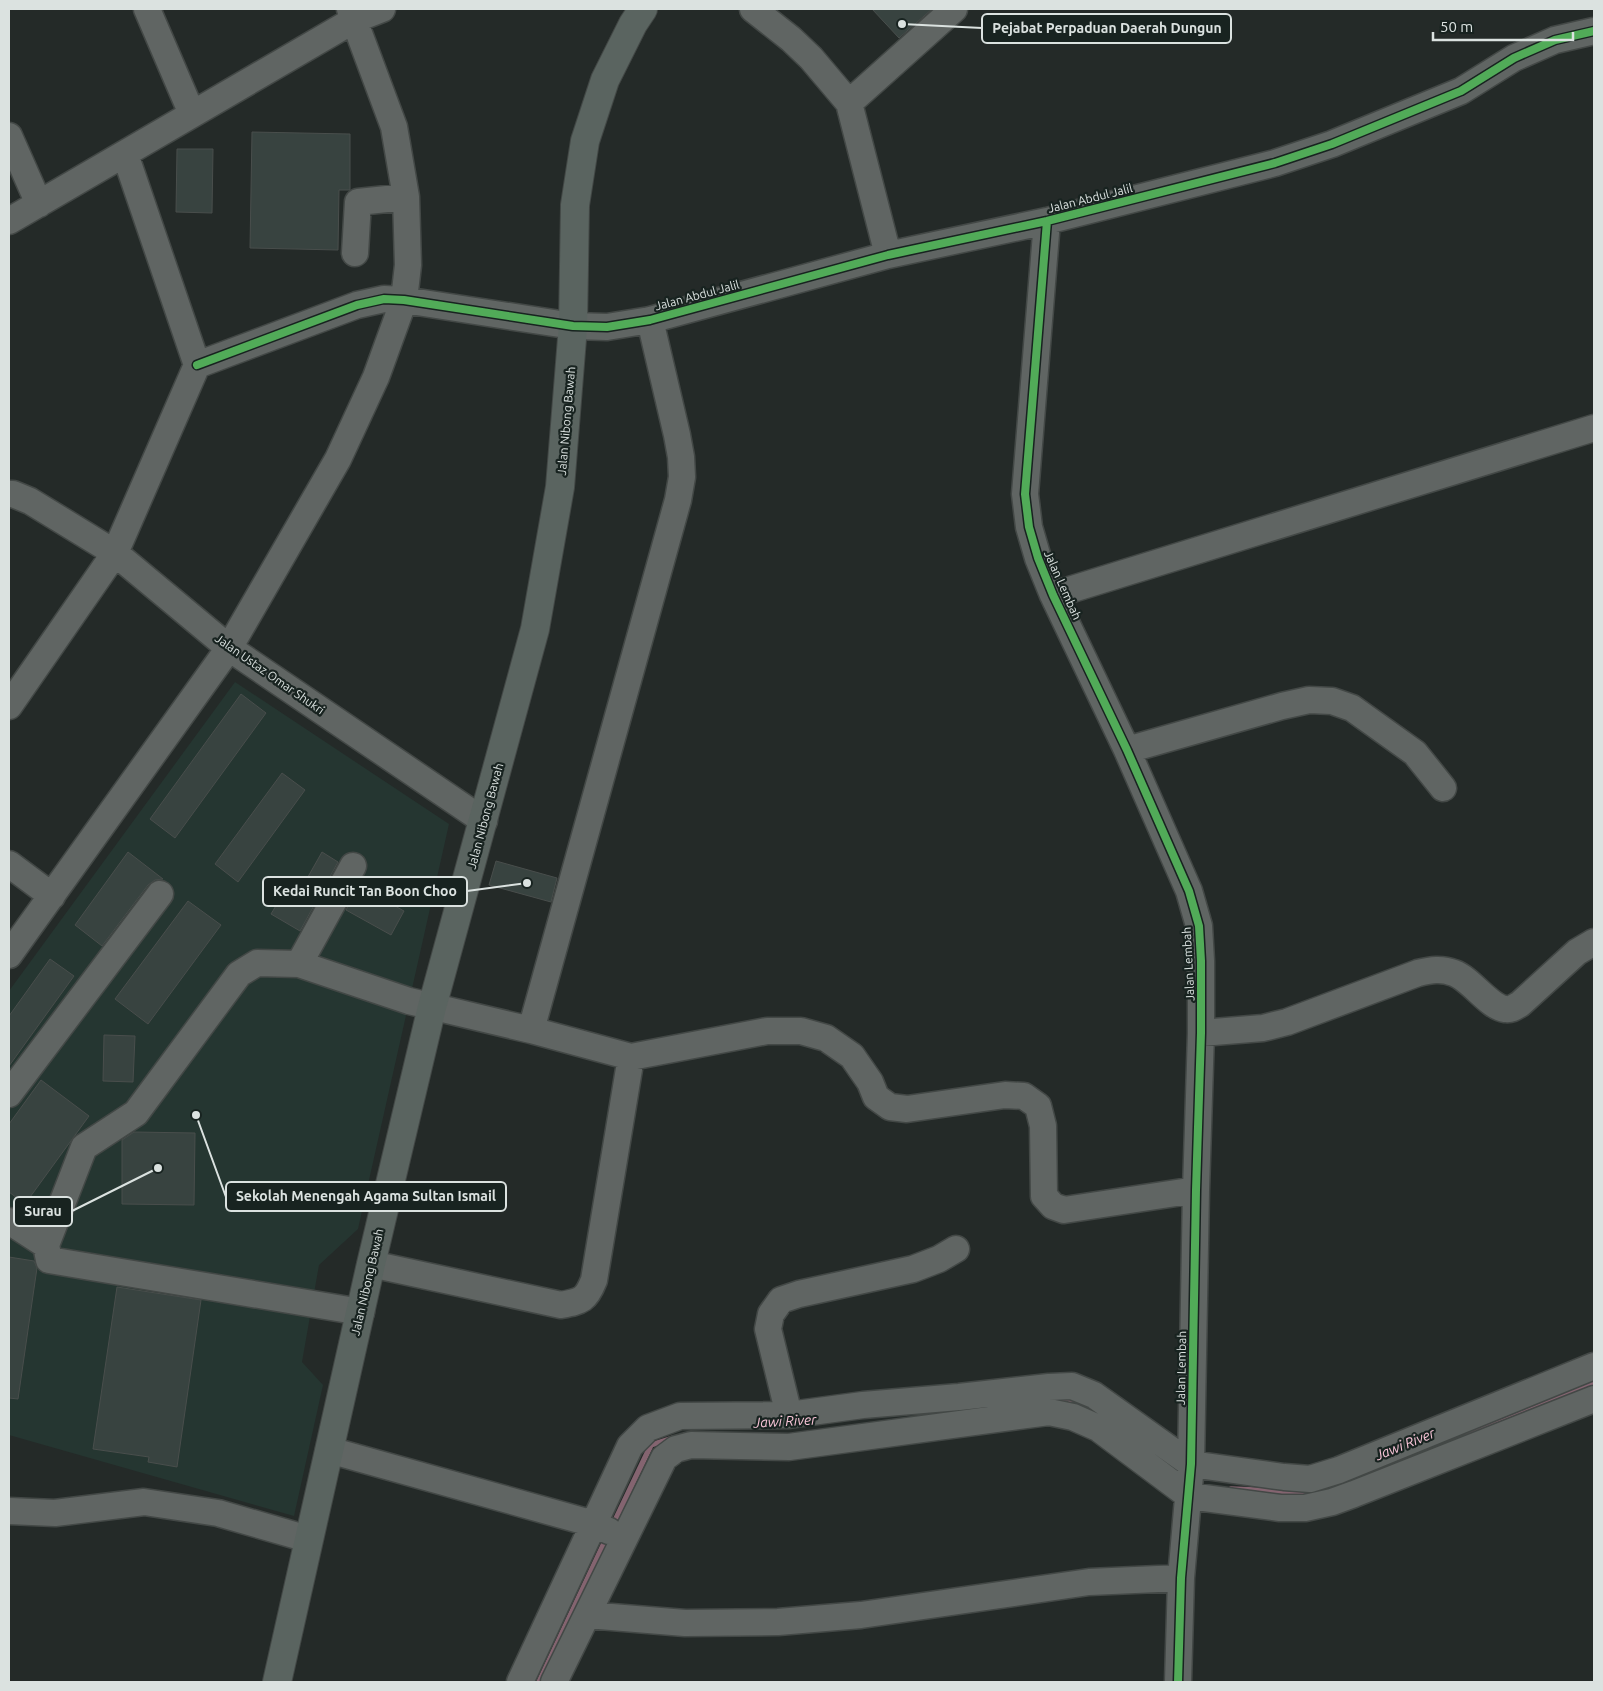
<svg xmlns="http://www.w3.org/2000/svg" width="1603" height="1691" font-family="Ubuntu,sans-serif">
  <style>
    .built { fill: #253631 }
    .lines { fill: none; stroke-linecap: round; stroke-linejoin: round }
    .stream { stroke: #846470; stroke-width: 5.5 }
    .building { fill: #384340; stroke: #494e4c }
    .minor-casing { stroke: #434846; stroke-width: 29 }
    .major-casing { stroke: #434846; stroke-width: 30 }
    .minor { stroke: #606563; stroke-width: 26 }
    .major { stroke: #5a6460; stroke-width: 28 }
    .cycleway-casing { stroke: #182320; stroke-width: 11 }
    .cycleway { stroke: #51ab58; stroke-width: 8 }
    .labels { text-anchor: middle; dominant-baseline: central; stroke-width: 4.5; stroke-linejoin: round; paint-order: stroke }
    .street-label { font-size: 12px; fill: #dbe2e0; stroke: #182320 }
    .water-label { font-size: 14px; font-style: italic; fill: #f9c5d8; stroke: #182320 }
    .leader { fill: none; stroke: #dbe2e0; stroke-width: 2 }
    .callout-dot { fill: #dbe2e0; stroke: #182320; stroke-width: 2 }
    .callout { fill: #182320; stroke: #dbe2e0; stroke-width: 2 }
    .callout-label { font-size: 14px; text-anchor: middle; font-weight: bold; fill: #dbe2e0 }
  </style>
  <rect width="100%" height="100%" fill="#242a28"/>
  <path class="built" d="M235,682L449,824L358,1229L319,1265L302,1362L323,1385L294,1516L9,1435V991Z"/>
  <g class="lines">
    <path class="stream" d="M1054,1401L1077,1399
      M1352,1479L1594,1382
      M1231,1489L1301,1492L1309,1490
      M612,1527L651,1445L673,1438
      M539,1682L607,1537"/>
  </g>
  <path class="building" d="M872,9H932L899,38Z
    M252,132L350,134V190H339L338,250L250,248Z
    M177,149H213L212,213L176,212Z
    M241,694L266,713L175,838L150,819Z
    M282,773L305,790L238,882L215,864Z
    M128,852L163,879L155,880L148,885L102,946L75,925Z
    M322,852L338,862L300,931L271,914L280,899L292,905Z
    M496,861L557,878L551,902L489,885Z
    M359,886L404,911L391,935L346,910Z
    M188,901L221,925L148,1024L115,999Z
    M50,959L74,976L9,1066V1016Z
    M104,1035L135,1036L133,1082L103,1081Z
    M41,1080L89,1116L25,1204L9,1192V1124Z
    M134,1132L195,1133L194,1205L122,1204V1140Z
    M9,1257L34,1261L37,1268L18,1399L9,1398Z
    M117,1287L201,1300L177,1467L148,1462L149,1457L93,1449Z"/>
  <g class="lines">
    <defs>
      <path id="minor" d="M147,9L192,114
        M753,9L791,39L811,58L849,103L888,255
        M849,103L954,9
        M9,136L39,204
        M9,221L354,20L382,9
        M1047,221L1025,494L1029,527L1038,558L1053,595L1127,750L1189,891L1199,926L1201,961V1033L1196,1190L1191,1464L1181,1578L1178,1682
        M355,253L358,202L406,197
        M197,365L357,305L384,299L404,300L573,326L607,327L650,320L888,255L1047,221L1275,163L1332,144L1461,91L1514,58L1555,40L1594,31
        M9,494H13L30,501L115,553L229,648L484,821
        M1053,595L1594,428
        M9,706L115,553L197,365L125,154
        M1127,750L1282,706L1309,700L1332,701L1352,708L1415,753L1443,788
        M9,864L52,896
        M9,955L229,648L338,459L376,377L404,300L408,265L406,197L394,127L350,9
        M299,964L353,866
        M531,1030L678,500L682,477L681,457L677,435L650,320
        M1201,1033L1263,1028L1287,1022L1418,973C1431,970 1441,968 1454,973C1471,979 1489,1007 1505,1009C1511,1010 1515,1007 1520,1004L1577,952L1594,942
        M9,1094L160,894
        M9,1221L46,1245
        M371,1264L561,1305C582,1301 586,1300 594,1280L631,1057
        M361,1312L49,1260L46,1245L84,1147L136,1113L239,974L257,963L299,964L409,1001L531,1030L631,1057L767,1031H801L826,1038L852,1056L870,1082L876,1097L890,1107L907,1109L1005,1095L1024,1096L1038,1106L1043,1126L1044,1196L1053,1206L1064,1210L1196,1190
        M789,1415L768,1329L771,1314L781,1300L799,1294L913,1269L939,1259L956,1249
        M329,1450L594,1524L609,1531
        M9,1511L55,1513L144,1502L218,1513L308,1539
        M587,1615L685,1623L778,1622L861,1615L1089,1582L1181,1578
        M520,1682L630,1446L648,1428L680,1416L789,1415L863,1405L959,1397L1049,1387L1072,1386L1094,1395L1191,1464L1284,1477L1310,1479L1339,1470L1594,1366
        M554,1682L664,1458L676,1449L691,1445L789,1447L1049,1412L1073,1417L1098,1428L1189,1496L1280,1508H1305L1332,1502L1354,1494L1594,1399"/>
      <path id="major" d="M277,1682L371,1264L432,1007L535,629L560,487L573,326L575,205L585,141L605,80L633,24L643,9"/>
    </defs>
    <use href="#minor" class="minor-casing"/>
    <use href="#major" class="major-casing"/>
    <use href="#minor" class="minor"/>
    <use href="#major" class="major"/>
    <defs>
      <path id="cycleway" d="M1047,221L1025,494L1029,527L1038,558L1053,595L1127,750L1189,891L1199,926L1201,961V1033L1196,1190L1191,1464L1181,1578L1178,1682
        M197,365L357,305L384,299L404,300L573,326L607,327L650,320L888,255L1047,221L1275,163L1332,144L1461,91L1514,58L1555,40L1594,31"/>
    </defs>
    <use href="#cycleway" class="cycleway-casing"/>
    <use href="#cycleway" class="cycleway"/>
  </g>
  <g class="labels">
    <g class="street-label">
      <text transform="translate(1090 198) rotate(-14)">Jalan Abdul Jalil</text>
      <text transform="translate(697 295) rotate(-15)">Jalan Abdul Jalil</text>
      <text transform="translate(566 421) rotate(-85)">Jalan Nibong Bawah</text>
      <text transform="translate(1063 585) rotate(66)">Jalan Lembah</text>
      <text transform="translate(270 674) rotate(35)">Jalan Ustaz Omar Shukri</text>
      <text transform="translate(485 816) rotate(-75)">Jalan Nibong Bawah</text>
      <text transform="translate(1188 964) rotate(-93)">Jalan Lembah</text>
      <text transform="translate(367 1282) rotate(-77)">Jalan Nibong Bawah</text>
      <text transform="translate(1181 1368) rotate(-89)">Jalan Lembah</text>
    </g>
    <g class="water-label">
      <text transform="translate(785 1421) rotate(-3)">Jawi River</text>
      <text transform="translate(1405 1444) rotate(-22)">Jawi River</text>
    </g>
  </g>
  <path class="leader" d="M902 24L982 28M527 883L467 891M196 1115L226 1197M158 1168L72 1211"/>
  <g class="callout-dot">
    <circle cx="902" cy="24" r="5"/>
    <circle cx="527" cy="883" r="5"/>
    <circle cx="196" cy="1115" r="5"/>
    <circle cx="158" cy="1168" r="5"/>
  </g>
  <g class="callout">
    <rect x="982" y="14" width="249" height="29" rx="5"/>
    <rect x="263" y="877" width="204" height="29" rx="5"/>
    <rect x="226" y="1182" width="280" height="29" rx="5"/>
    <rect x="14" y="1197" width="58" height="29" rx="5"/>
  </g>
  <g class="callout-label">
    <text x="1107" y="33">Pejabat Perpaduan Daerah Dungun</text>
    <text x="365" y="896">Kedai Runcit Tan Boon Choo</text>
    <text x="366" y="1201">Sekolah Menengah Agama Sultan Ismail</text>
    <text x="43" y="1216">Surau</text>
  </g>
  <rect width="1603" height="1691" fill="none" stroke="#dbe2e0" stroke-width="20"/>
  <path d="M1433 32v8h140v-8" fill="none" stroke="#dbe2e0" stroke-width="2.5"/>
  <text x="1440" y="32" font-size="15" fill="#dbe2e0" stroke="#182320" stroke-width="4" paint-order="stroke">50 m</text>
</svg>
